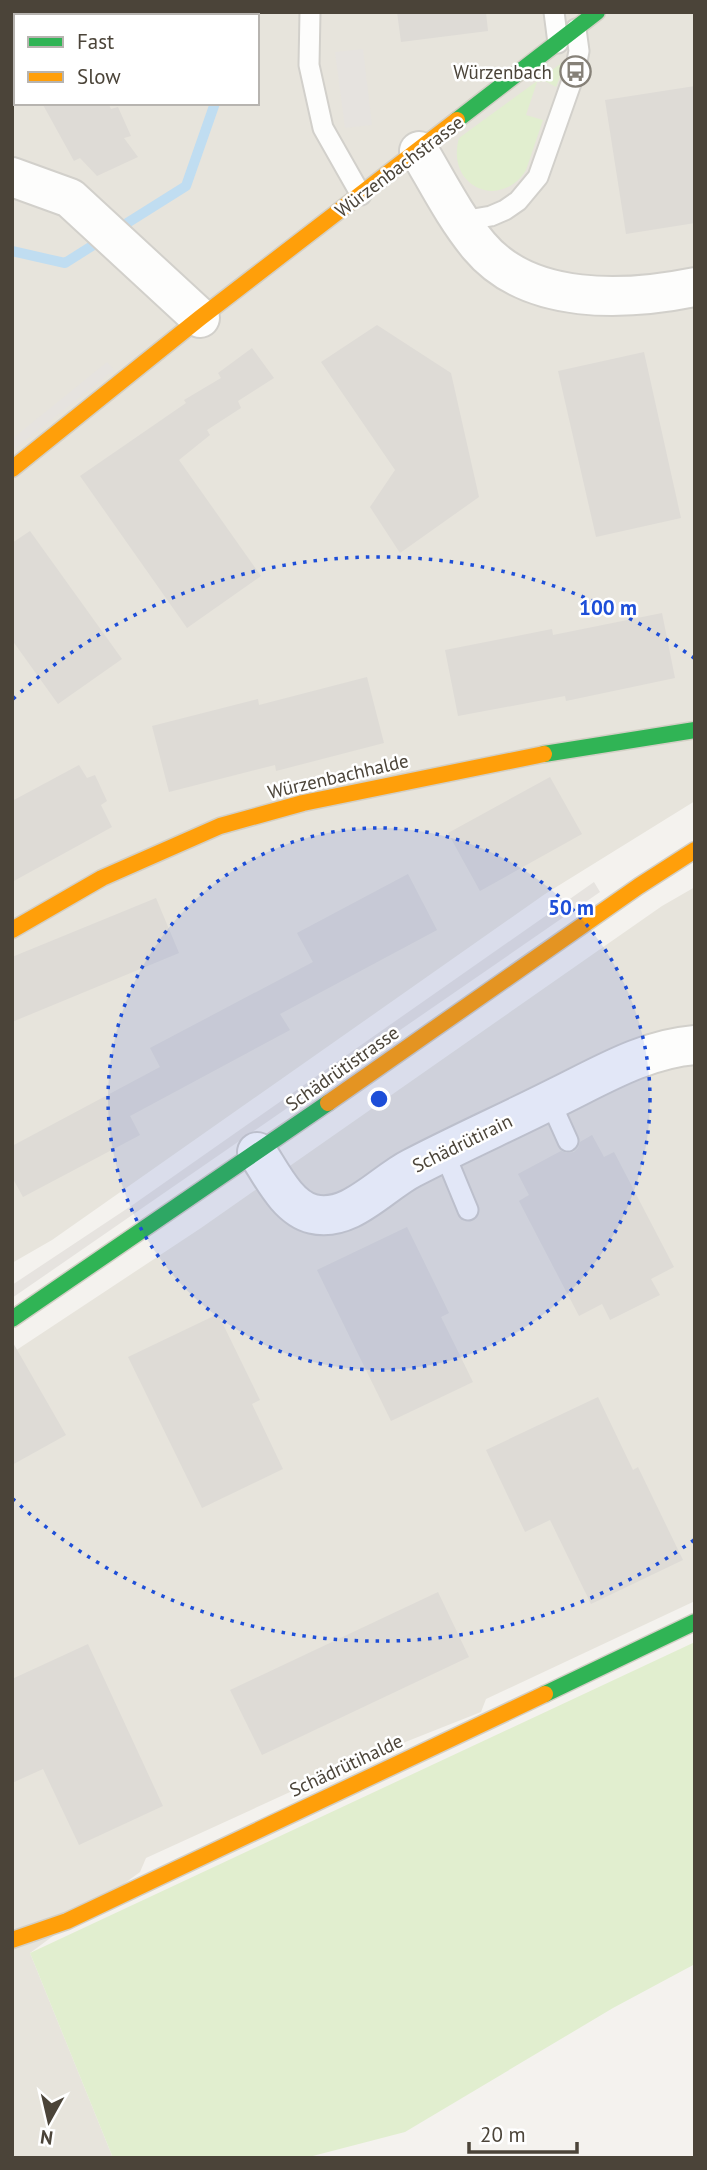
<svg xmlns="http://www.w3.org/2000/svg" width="707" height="2170" font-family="'PT Sans',sans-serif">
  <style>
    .residential { fill: #e7e4dc }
    .green { fill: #e1eecf }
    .parking { fill: #e6e3df }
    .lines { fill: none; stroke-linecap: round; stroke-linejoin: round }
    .stream { stroke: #c0ddf1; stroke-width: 10 }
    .building { fill: #dedbd6 }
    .lane-casing { stroke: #d2d0cb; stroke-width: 23 }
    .street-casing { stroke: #d2d0cb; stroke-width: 42 }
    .fast-casing { stroke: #d3cfc5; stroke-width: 19 }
    .slow-casing { stroke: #d3cfc5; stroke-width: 19 }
    .lane { stroke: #fdfdfc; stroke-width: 19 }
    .street { stroke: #fdfdfc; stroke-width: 38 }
    .fast { stroke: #30b455; stroke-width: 16 }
    .slow { stroke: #ff9f0a; stroke-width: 16 }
    .ring { fill: none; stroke: #1d4ed8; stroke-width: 3.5; stroke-dasharray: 3.5 7 }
    .labels { text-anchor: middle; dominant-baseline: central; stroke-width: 5; stroke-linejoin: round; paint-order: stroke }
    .poi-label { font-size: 19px; fill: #4b4439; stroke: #fff; text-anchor: end }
    .street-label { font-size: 19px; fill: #4b4439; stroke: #fff }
    .centre { fill: #1d4ed8; stroke: #fff; stroke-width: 3.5 }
    .ring-label { font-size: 21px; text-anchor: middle; font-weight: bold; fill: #1d4ed8; stroke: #fff; stroke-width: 5; stroke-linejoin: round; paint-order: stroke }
  </style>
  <rect width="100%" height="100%" fill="#f4f2ee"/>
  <path class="residential" d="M36,12H695V801L545,894L52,1240L12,1263V20L16,19V103H257V16H25Z
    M695,887V1601L486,1699L481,1712L360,1760L146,1858L140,1872L30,1953L113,2158H12V1353L201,1228L662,906Z"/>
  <path class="green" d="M563,62V69L556,87L545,81L537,82L526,115L543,120L526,170C501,211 445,187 459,138Z
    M695,1642V1964L613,2008L405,2132L305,2158H113L30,1953Z"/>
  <path class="parking" d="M363,49L372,125L345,128L335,52Z
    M107,362L114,370L12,451V439Z
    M594,882L600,892L12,1298V1285L134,1204Z"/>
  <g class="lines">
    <path class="stream" d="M246,16L247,12
      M116,230L186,186L215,103
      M12,251L65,263L103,239"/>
  </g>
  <path class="building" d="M397,12H486L488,31L401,42Z
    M695,86V223L626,234L605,100Z
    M42,103H108L111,109L118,107L131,136L124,138L138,157L97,176L80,158L74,161Z
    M377,325L451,373L479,497L400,553L370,507L395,470L321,362Z
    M252,348L274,378L238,401L241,408L207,430L210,435L179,460L261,576L187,628L80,476L186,403L184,400L221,378L218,373Z
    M644,352L681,518L596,537L558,371Z
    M30,531L122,659L58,704L12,640V543Z
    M662,613L675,678L566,701L565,696L458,716L445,650L552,629L553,635Z
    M367,677L384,743L276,771L275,765L169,792L152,726L258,699L259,705Z
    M79,765L87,778L95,775L107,801L101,805L112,827L12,882V801Z
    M550,777L582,834L480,891L448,833Z
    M408,874L437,930L280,1014L290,1030L130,1116L140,1135L23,1197L12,1177V1146L160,1067L150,1048L313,962L297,933Z
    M156,898L179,953L12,1022V957Z
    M592,1135L604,1157L614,1152L674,1267L651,1279L660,1295L610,1320L602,1304L579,1316L519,1201L529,1195L518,1174L561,1151L567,1153L574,1152L578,1148L580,1142Z
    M407,1227L449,1313L441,1317L473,1382L391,1421L317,1270Z
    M218,1314L260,1400L252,1404L283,1469L202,1508L128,1357Z
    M12,1341L66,1435L12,1465Z
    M598,1397L633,1470L638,1467L683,1560L591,1604L550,1520L525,1532L486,1450Z
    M438,1592L469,1657L262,1755L230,1690Z
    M88,1644L163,1806L79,1845L43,1769L12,1783V1679Z"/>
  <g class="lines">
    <defs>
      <path id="lane" d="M310,12L309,65L323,128L361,195
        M554,12L558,43
        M462,221L491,216L505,210L518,201L538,177L575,72L579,51L576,29
        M550,1101L568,1141
        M444,1152L468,1210"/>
      <path id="street" d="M419,151C438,183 455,217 479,246C529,306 626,301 695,287
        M12,177L70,198L200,318
        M257,1152C271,1173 287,1208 313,1214C350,1223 382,1183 412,1168C458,1144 505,1123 551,1100C597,1078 643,1049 695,1045"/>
      <path id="fast" d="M457,120L597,12
        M544,754L695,730
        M12,1319L328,1103
        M545,1694L695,1622"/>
      <path id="slow" d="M12,469L200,318L457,120
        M12,930L102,878L220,826L303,803L544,754
        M328,1103L639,886L695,850
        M12,1940L67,1921L545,1694"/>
    </defs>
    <use href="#lane" class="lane-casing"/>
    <use href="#street" class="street-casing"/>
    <use href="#fast" class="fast-casing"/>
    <use href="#slow" class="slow-casing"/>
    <use href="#lane" class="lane"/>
    <use href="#street" class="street"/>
    <use href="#fast" class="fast"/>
    <use href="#slow" class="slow"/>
  </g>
  <circle cx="379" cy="1099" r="271" fill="#1d4ed8" fill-opacity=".12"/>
  <g class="ring">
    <circle cx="379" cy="1099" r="271"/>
    <path d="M694 1540A542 542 0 0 1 13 1499M13 699A542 542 0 0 1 694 658"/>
  </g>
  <defs>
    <symbol id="bus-ring" viewBox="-11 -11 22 22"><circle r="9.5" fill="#fff" stroke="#868178" stroke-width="1.5"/><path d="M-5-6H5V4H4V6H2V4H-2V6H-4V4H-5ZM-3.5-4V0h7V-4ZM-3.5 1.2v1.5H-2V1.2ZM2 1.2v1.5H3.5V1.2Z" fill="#868178"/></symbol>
  </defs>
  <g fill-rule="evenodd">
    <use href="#bus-ring" x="558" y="54" width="35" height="35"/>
  </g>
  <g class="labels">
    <g class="poi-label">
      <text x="552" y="72">Würzenbach</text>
    </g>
    <g class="street-label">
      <text transform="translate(399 166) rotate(-37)">Würzenbachstrasse</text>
      <text transform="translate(338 776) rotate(-13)">Würzenbachhalde</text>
      <text transform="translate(342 1068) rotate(-35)">Schädrütistrasse</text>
      <text transform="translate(462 1143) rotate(-26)">Schädrütirain</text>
      <text transform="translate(346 1765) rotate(-25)">Schädrütihalde</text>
    </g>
  </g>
  <circle cx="379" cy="1099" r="10" class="centre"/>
  <g class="ring-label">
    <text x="608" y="615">100 m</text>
    <text x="571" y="915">50 m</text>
  </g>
  <rect width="707" height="2170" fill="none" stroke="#4b4439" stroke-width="28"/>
  <rect x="14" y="14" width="245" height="91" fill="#ffffff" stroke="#b7b4b0" stroke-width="2"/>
  <rect x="28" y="37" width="35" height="10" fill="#30b455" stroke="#b7b4b0" stroke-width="2"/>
  <text x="77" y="49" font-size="21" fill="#4b4439">Fast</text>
  <rect x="28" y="72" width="35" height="10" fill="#ff9f0a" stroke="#b7b4b0" stroke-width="2"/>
  <text x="77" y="84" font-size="21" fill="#4b4439">Slow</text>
  <g transform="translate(49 2121) rotate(188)" stroke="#ffffff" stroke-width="5" paint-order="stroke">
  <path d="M0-5L12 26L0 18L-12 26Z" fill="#4b4439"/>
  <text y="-10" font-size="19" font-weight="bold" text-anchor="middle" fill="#4b4439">N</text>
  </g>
  <path d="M469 2142v10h108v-10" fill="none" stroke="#4b4439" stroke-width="3.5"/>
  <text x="480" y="2142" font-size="21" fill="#4b4439" stroke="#ffffff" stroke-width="5" paint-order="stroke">20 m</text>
</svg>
